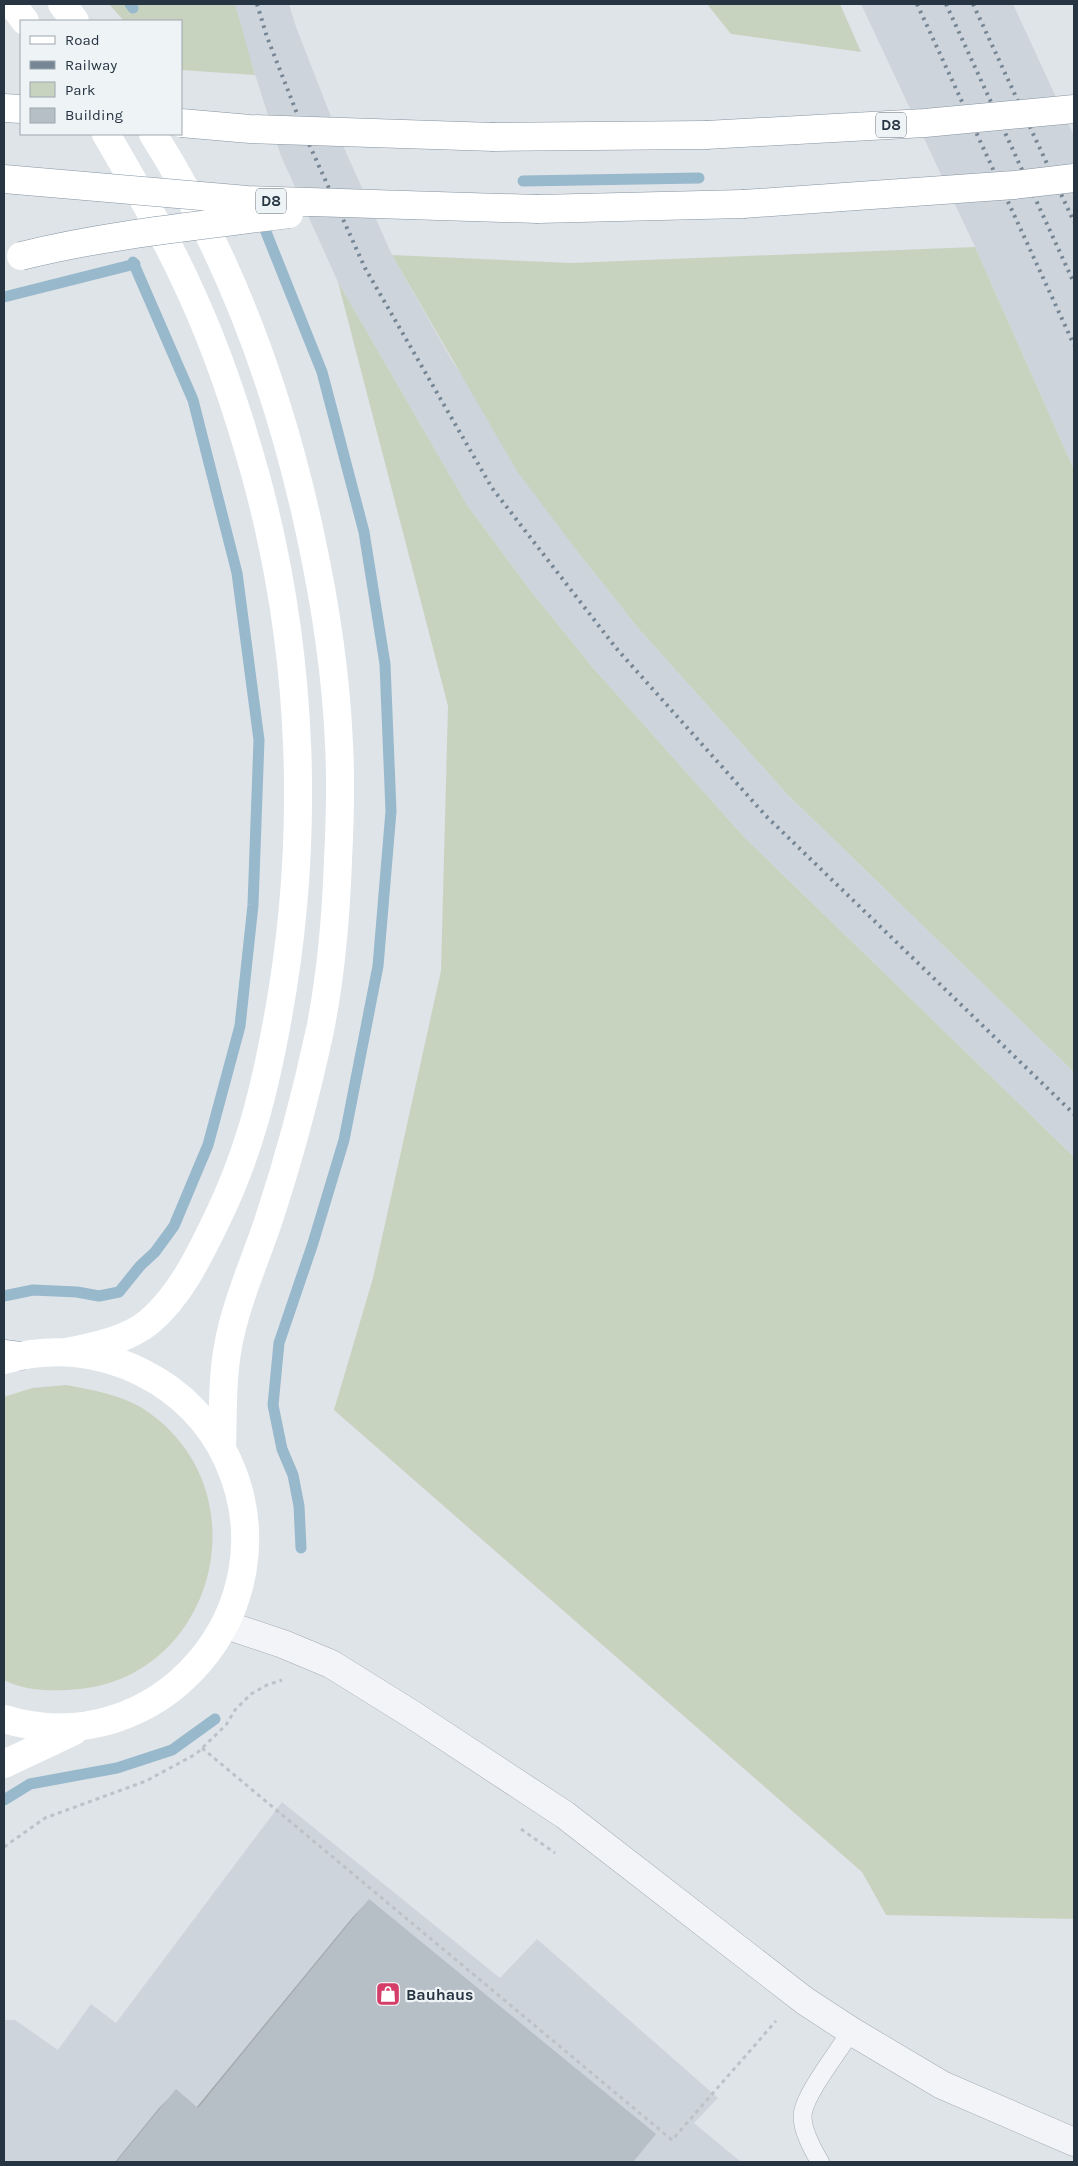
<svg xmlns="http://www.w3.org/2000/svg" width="1078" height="2166" font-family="Karla,sans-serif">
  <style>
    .built { fill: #cdd4db }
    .green { fill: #c7d3bf }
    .shadow { fill: #0003 }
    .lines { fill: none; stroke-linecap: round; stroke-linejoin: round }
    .stream { stroke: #98b8cb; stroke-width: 11 }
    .building { fill: #b6bec6 }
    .service-casing { stroke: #a4acb3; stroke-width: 19 }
    .minor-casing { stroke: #a4acb3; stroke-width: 29 }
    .motorway-casing { stroke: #8594a1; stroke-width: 29 }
    .path { stroke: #bdc2c8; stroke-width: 3; stroke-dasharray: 4 4; stroke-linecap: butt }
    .service { stroke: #f2f4f7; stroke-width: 18 }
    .minor { stroke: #f2f4f7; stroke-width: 28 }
    .secondary { stroke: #fff; stroke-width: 28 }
    .motorway { stroke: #fff; stroke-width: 28 }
    .rail { stroke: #778694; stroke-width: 4; stroke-dasharray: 2.5 5; stroke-linecap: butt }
    .motorway-bridge-casing { stroke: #8594a1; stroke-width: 29; stroke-linecap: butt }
    .motorway-bridge { stroke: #fff; stroke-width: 28 }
    .labels { text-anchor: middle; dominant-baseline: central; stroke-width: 4.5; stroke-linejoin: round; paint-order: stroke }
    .shield { fill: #eef3f6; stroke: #636d77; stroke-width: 1 }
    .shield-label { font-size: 15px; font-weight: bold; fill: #273441 }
    .poi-label { font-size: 16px; font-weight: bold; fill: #273441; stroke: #eef3f6; text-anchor: start }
  </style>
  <rect width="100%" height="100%" fill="#dfe4e9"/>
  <path class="built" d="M235,4H289L296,27L337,132L392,255L451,359L578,552L639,629L788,795L1074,1072V1157L744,837L593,668L530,590L467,505L338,282L281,156L246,46Z
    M861,4H1013L1074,136V470L975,247Z
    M282,1802L500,1978L537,1939L718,2098L694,2123L741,2162H4V2020H15L58,2050L91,2004L116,2023Z"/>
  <path class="green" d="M109,4H235L255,75L181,70V21H124Z
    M707,4H840L861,52L731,34Z
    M975,247L1074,470V1072L788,795L639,629L578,552L517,471L392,255L571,263Z
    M338,282L467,505L530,590L593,668L744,837L1074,1157V1919L886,1915L862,1872L334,1410L373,1278L441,971L448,706Z
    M66,1385C92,1390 119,1394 142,1408C267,1487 216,1687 66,1690C46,1691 23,1690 4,1680V1397L32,1388Z"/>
  <path class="shadow" d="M369,1900L654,2134L631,2162H115L159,2108L176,2091L196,2108L352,1918Z"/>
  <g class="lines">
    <path class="stream" d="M130,4L133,8
      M523,181L699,178
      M260,217L322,372L364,532L385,664L391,811L378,966L344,1140L313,1243L279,1343L273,1405L282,1449L293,1475L299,1506L301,1548
      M4,297L135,264
      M4,1296L33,1290L77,1292L99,1296L119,1292L140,1266L155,1252L174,1226L208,1145L240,1026L253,905L259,740L237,573L193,400L133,262
      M4,1800L30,1784L117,1768L172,1750L215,1719"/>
  </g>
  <path class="building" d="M369,1899L656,2134L633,2162H116L176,2089L198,2108Z"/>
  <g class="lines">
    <defs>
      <path id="service" d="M820,2162C813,2150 800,2127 803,2112C807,2091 839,2051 851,2031"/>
      <path id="minor" d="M226,1625L283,1644L331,1664L413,1715L565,1815L805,2001L851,2031L942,2085L1074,2142"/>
      <path id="motorway" d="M4,108L21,109
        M494,137L706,135
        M538,209L743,204
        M4,1354L20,1356"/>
    </defs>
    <use href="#service" class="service-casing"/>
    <use href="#minor" class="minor-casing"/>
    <use href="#motorway" class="motorway-casing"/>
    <path class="path" d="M202,1748L672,2140L776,2021
      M521,1829L555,1853
      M4,1847L45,1818L146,1781L196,1754L226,1725L235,1710L251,1694L267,1685L282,1680"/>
    <use href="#service" class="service"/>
    <use href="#minor" class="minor"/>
    <path class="secondary" d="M12,4L25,21
      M62,4L75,21
      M153,134C230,256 280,393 310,533C325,602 336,673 339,744C341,782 340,821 338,860C336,917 331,975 320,1030C306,1095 289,1159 268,1222C254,1263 236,1303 228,1346C222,1380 223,1414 222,1449
      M67,1352C95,1346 127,1340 149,1322C180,1296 199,1256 216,1221C248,1156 264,1093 277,1022C311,840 304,651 255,473C238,412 218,352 192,295C167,239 136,186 106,134
      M4,1360C51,1346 100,1351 143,1373C181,1392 211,1423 228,1461C294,1607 159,1766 4,1719
      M4,1764L74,1731"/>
    <use href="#motorway" class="motorway"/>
    <path class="rail" d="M257,4L267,37L309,144L365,268L492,488L616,648L766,816L1074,1114
      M917,4L1074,345
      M946,4L1074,283
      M973,4L1074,222"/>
    <defs>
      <path id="motorway-bridge" d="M181,123L250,129L494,137
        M706,135L925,123L1074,109
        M4,179L247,200L538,209
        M743,204L1014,185L1074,178
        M21,256C109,234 199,226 289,214"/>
    </defs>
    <use href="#motorway-bridge" class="motorway-bridge-casing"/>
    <use href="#motorway-bridge" class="motorway-bridge"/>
  </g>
  <defs>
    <symbol id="shop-square" viewBox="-11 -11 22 22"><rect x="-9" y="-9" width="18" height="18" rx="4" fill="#d53d69" stroke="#eef3f6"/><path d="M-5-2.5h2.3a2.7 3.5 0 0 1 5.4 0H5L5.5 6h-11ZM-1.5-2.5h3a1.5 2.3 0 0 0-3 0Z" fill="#fff"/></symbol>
  </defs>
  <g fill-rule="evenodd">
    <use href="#shop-square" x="374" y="1980" width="28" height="28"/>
  </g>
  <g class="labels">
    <g class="shield">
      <rect x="876" y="112.5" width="30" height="25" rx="4"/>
      <rect x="256" y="188.5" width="30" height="25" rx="4"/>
    </g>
    <g class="shield-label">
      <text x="891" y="125">D8</text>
      <text x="271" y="201">D8</text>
    </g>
    <g class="poi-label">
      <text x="406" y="1994">Bauhaus</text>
    </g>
  </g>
  <rect width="1078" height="2166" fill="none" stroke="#273441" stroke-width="10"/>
  <rect x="20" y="20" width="162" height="115" fill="#eef3f6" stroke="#9ea7ae"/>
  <rect x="30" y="36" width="25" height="8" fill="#ffffff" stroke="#9ea7ae"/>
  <text x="65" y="45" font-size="15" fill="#273441">Road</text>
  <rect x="30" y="61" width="25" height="8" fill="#778694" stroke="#9ea7ae"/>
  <text x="65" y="70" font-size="15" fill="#273441">Railway</text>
  <rect x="30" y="82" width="25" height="15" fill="#c7d3bf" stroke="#9ea7ae"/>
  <text x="65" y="95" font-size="15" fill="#273441">Park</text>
  <rect x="30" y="108" width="25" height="15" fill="#b6bec6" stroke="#9ea7ae"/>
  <text x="65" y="120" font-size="15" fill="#273441">Building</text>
</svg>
